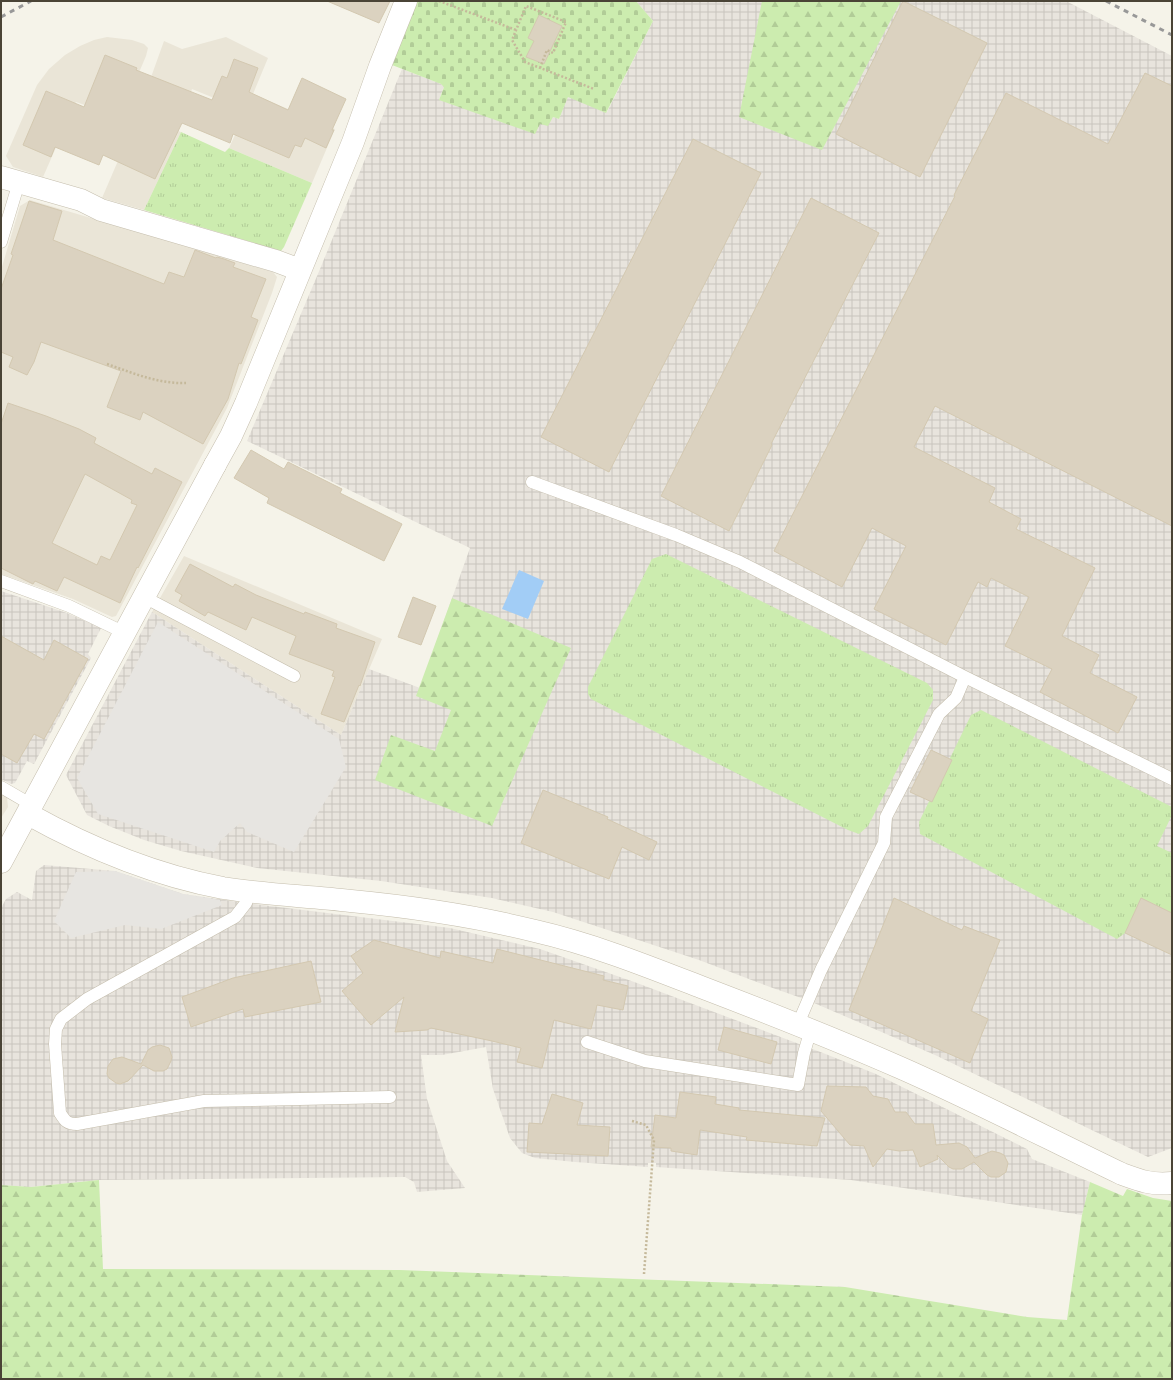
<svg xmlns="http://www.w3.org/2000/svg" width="1173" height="1380" font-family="Ubuntu,sans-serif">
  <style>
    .residential { fill: #eae5d7 }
    .industrial { fill: url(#industrial-grid) }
    .grass { fill: url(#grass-tufts) }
    .forest { fill: url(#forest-firs) }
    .cemetery { fill: url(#cemetery-stones) }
    .parking { fill: #e7e5e1 }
    .water { fill: #a2cdf6 }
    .building { fill: #dbd2c0; stroke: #d3c8b0; fill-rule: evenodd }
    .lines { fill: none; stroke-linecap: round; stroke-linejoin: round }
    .service-casing { stroke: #c5bead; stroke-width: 13 }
    .minor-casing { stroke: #c5bead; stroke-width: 23 }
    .tertiary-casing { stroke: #c5bead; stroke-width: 23 }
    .path { stroke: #c5b99b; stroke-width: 2.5; stroke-dasharray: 2 2; stroke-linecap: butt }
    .service { stroke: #fff; stroke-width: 12 }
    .minor { stroke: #fff; stroke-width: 22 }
    .tertiary { stroke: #fff; stroke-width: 22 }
    .rail { stroke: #989898; stroke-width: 3; stroke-dasharray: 5 5; stroke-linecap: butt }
  </style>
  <defs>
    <pattern id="industrial-grid" width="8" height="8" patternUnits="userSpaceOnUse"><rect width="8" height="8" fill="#e8e4dd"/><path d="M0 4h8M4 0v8" fill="none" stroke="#c8c5be"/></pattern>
    <pattern id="grass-tufts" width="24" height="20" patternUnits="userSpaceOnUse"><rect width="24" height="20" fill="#ccecaf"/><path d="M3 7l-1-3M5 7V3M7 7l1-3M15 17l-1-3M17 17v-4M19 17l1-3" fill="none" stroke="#b1cc97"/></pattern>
    <pattern id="forest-firs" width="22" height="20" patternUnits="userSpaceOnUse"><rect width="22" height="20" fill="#ccecaf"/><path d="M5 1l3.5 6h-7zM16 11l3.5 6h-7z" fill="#b1cc97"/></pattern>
    <pattern id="cemetery-stones" width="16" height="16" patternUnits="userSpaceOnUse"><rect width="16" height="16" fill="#ccecaf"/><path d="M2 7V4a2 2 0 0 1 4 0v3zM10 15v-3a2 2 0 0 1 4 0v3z" fill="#b1cc97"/></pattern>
  </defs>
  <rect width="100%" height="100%" fill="#f5f3e9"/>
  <path class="residential" d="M107,37L132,40L144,44L148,48L146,56L120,117L76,102L43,177L13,167L6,156L37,85L49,69L65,55L80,46L94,40Z
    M226,37L268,58L253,94L335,129L312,183L229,148L246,111L192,89L178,131L181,132L144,210L102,198L136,119L164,41L182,49Z
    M30,200L273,272L277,277L272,293L227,408L116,616L112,617L73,599L1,574V270L20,206Z
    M184,556L382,639L341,735L152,612Z
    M1,795L7,798L8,807L1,818Z"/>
  <path class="industrial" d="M636,1H1066L1172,56V1148L1148,1157L935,1055L807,1000L770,987L699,960L553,912L492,898L381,881L257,868L181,851L144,840L109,826L87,815L66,775L152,612L341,735L369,669L420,688L470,548L247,441L320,269L402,69L441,84L444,86L439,100L540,124L553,117L559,119L568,96L607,112L653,21Z
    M1,591L67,613L101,628L88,654L91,658L34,764L27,761L15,783L11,784L1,779Z
    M44,865L115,871L183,894L246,903L450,928L540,949L637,983L823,1053L876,1074L1027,1149L1032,1159L1090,1182L1082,1215L851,1180L656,1167V1163H648V1167L575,1162L535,1158L522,1153L510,1138L493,1089L486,1047L442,1055H421L427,1099L447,1161L465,1188L417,1192L414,1182L405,1177L99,1180L31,1187L1,1185V908L6,899L17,892L32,900L36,871Z"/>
  <path class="grass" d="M181,132L225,152L229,148L312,183L284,247L281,251L144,210Z
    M666,554L927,683L933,690V700L868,826L859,834L848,830L591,699L588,694V687L652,559Z
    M981,710L1172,807V815L1157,846L1172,853V913L1141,898L1125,933L1117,939L920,834L919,822L971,715Z"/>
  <path class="forest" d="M762,1H901L822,150L739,117Z
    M452,598L571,648L492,826L375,780L391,735L435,751L451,710L416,696Z
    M99,1180L103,1269L400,1270L845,1287L1027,1317L1067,1320L1082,1215L1090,1182L1123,1196L1127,1189L1153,1198L1172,1201V1379H1V1185L31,1187Z"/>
  <path class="cemetery" d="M417,1H636L653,21L606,113L568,97L559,119L553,117L548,126L540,124L535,134L439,100L444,87L441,84L392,65Z"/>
  <path class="parking" d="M158,622L339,739L346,767L294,852L247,832L240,823L220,841L214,852L98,814L77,778Z
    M115,871L183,894L220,900L222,905L161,929L125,925L71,938L54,921L76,872Z"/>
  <path class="water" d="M519,570L544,581L528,619L502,609Z"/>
  <path class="building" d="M327,1H390L379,23Z
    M903,1L987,43L920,177L836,134Z
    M539,15L562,26L544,64L526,57L534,41L528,38Z
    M105,55L137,68L136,70L212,100L222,76L227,78L234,59L258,68L249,92L288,110L302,78L346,99L332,130H334L326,148L305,138L301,147L295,145L289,158L233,134L230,143L182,123L155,179L103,155L99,165L55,147L51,157L23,145L46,91L84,107Z
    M1145,73L1172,86V526L935,406L914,447L995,488L989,502L1021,519L1016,529L1095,568L1062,636L1099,655L1090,673L1137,697L1118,733L1040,692L1052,669L1005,646L1029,597L991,578L987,587L978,582L946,645L874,609L906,546L872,528L842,587L774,551L955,196L954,195L1006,93L1108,144Z
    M693,139L761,173L609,472L541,437Z
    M811,198L879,233L771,444L772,445L729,531L661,496Z
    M29,201L62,211L53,240L164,284L169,272L184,277L195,250L216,258L217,257L224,259L235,263L233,267L266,279L251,317L258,320L241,364L239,363L228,399L203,444L143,412L140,420L107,407L121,371L41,342L34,362L27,375L9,367L13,357L1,352V289L13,255L11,254Z
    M8,403L46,416L79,429L96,438L94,443L152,474L155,468L182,482L138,568L137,567L120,603L64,577L57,591L35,581L33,584L1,568V424ZM85,474L132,500L131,503L137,505L110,560L101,556L97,565L52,543Z
    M251,450L284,469L288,462L342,489L340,493L402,524L384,561L267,503L269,498L234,478Z
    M190,564L233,587L235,584L256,595L304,614L305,612L337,624L336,628L375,642L360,686L359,685L344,722L321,714L335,677L332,676L334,671L289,654L296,636L252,617L246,630L208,612L205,616L179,601L182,595L175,591Z
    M413,597L436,606L421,645L398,637Z
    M1,636L44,660L54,640L88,659L44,739L34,734L17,763L1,754Z
    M931,750L952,760L932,802L910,792Z
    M543,790L608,817L607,819L657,842L649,860L622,847L609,879L521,843Z
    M894,898L962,930L964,926L1000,940L971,1011L988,1019L970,1063L849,1010Z
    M1141,898L1172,913V955L1125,933Z
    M374,940L440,958L441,951L493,963L497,949L604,976L603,980L628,986L623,1010L597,1005L591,1029L554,1020L542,1068L517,1062L521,1048L492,1041L431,1028L427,1030L395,1032L404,997L371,1025L342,991L363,973L351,956Z
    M311,961L321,1002L245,1017L243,1009L191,1027L182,997L233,978Z
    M724,1027L777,1042L771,1064L718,1050Z
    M160,1045L169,1048L172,1057L171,1061L167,1069L163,1071H154L143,1065L128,1081L120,1084L116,1083L109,1078L107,1074L108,1066L113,1059L122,1057L141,1064L148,1050L152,1047Z
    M827,1086L866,1087L873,1096L888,1099L895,1112H906L915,1124H933L936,1145L959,1143L967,1147L975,1158L992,1151L1000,1153L1004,1155L1008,1163L1006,1172L999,1177H991L987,1175L974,1162L962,1169H953L949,1167L937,1155L938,1159L920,1167L913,1150L899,1151L887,1149L873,1167L864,1146L850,1145L821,1111Z
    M680,1092L716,1097L715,1104L739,1108V1110L825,1118L817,1146L746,1140L747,1137L700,1130L697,1155L671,1151V1148L651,1147L655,1115L676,1118Z
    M552,1094L583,1103L577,1125L610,1127L608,1156L527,1152L529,1123L542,1124Z"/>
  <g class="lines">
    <defs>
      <path id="service" d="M1,242L19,182
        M532,482L676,535L740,562L965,677L1172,779
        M1,581L69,606L125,633
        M144,597L294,676
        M1,787L32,805
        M250,892L246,903L235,917L87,999L61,1019L56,1029L55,1044L60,1113C65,1121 67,1124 77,1124L204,1101L390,1097
        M798,1024L821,970L884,843L886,817L939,714L956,698L965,677
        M587,1042L645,1061L798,1085L804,1053L811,1029"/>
      <path id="minor" d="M1,177L81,200L101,210L276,261L300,270
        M215,465L231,436L246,403L353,142L380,66L406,1"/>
      <path id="tertiary" d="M28,814C89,848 154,875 223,888C266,895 309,896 351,901C413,907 475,916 535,931C592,944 647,966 701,987C769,1013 835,1039 901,1068C976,1101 1049,1139 1122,1174C1141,1181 1152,1185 1172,1183
        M1,862L215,465"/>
    </defs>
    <use href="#service" class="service-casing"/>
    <use href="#minor" class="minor-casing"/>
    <use href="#tertiary" class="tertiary-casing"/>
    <path class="path" d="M439,1L516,30
      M540,68L547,50L553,53L566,22L526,6L512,40L525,62L594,89
      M107,364C133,373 158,384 186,383
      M632,1121L646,1125L654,1140L644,1274"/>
    <use href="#service" class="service"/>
    <use href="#minor" class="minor"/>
    <use href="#tertiary" class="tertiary"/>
    <path class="rail" d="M1106,1L1172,35
      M1,17L31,1"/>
  </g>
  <rect width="1173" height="1380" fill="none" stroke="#4a4436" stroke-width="4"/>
</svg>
